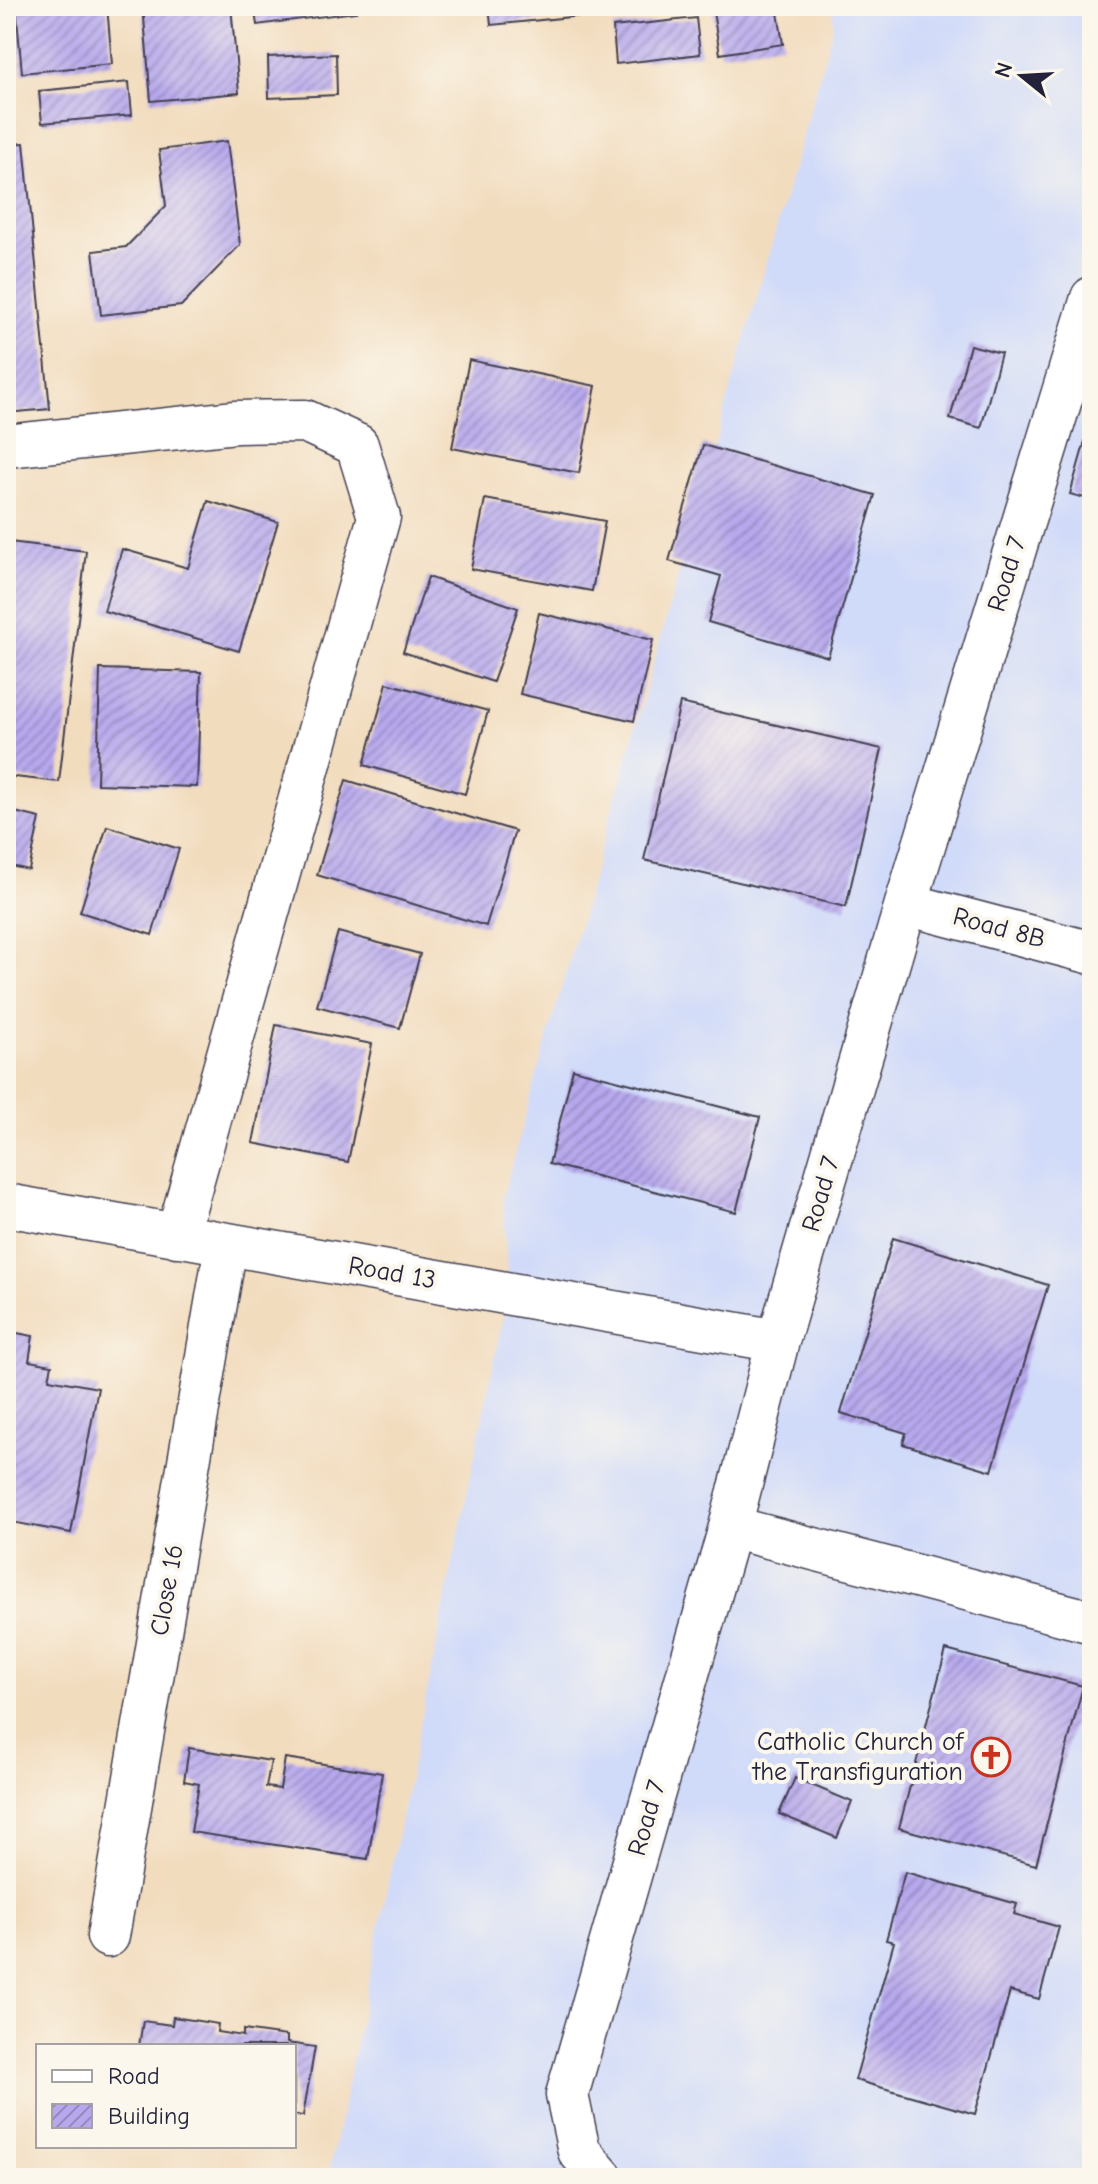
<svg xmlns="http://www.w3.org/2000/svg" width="1098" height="2184" font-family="'Comic Neue',sans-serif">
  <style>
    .built { fill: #d0daf9 }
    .building { fill: url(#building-hatch) }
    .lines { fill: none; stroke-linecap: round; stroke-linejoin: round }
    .minor-casing { stroke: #413e4f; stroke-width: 45 }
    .minor { stroke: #fff; stroke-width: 42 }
    .labels { text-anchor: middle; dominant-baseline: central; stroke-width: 8; stroke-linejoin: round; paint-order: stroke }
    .street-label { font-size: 26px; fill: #22223b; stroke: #fbf7ec }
    .poi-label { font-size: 26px; fill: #22223b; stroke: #fbf7ec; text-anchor: end }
  </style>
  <defs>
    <pattern id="building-hatch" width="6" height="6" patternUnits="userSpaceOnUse" patternTransform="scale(2)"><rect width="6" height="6" fill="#b7a8ed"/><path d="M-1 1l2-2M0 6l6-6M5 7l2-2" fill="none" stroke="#9488c1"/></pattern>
  </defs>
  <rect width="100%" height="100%" fill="#fbf7ec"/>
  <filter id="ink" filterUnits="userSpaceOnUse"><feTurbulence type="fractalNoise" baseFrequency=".0125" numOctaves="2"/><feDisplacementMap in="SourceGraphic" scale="16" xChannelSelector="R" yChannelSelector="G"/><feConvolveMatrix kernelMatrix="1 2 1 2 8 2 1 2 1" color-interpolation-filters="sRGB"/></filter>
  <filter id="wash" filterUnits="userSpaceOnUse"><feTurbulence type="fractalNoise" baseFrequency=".006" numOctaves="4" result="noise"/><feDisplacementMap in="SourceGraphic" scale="32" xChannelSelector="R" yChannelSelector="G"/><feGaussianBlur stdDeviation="1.8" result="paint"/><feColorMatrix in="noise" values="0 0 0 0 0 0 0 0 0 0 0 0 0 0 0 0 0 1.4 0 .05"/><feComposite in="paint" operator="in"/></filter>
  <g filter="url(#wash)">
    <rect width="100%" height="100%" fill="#f2dcbe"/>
    <path class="built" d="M833,6H1092V2178H328L508,1293L503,1195L833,28Z"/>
    <g id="blocks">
      <path class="building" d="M16,6H107L112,64L22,73Z
        M143,6H231L239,93L151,101Z
        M254,6H355L356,12L257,25Z
        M489,6H579L580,16L491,25Z
        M712,6H777L783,44L720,54Z
        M696,18L700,54L616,64L613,27Z
        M336,54L337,95L269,98L268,57Z
        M129,82L132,115L42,123L39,91Z
        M227,141L240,245L181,306L101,315L93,251L126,247L166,206L159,150Z
        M24,143L50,409L6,413V144Z
        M970,345L1001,353L981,428L950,419Z
        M469,360L596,386L579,473L452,448Z
        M1091,420H1092V500L1070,494Z
        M703,445L875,495L828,657L708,622L721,576L669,561Z
        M485,499L605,521L592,591L471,569Z
        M208,501L278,522L239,651L104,611L122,549L188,568Z
        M9,542L86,551L59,782L6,776V568Z
        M428,577L518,608L493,682L403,652Z
        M539,613L653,640L634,721L520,694Z
        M100,669L201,672L197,787L97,784Z
        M387,683L488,711L465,794L364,765Z
        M680,703L882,749L846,907L644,860Z
        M346,780L515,831L486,926L317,875Z
        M6,810L40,818L29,870L6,865Z
        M107,826L179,849L152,935L80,912Z
        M338,932L420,954L400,1028L317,1006Z
        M276,1025L372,1044L348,1162L253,1143Z
        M573,1069L760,1117L736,1212L549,1164Z
        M893,1238L1048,1285L992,1471L903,1444L906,1433L841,1413Z
        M6,1331L33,1336L29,1361L52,1365L49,1379L98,1388L71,1533L6,1521Z
        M946,1650L1083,1686L1036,1865L899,1828Z
        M189,1748L271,1761L266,1787L280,1789L285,1758L382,1773L368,1859L191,1832L199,1784L184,1781Z
        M795,1778L852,1802L837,1838L779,1814Z
        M905,1872L1017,1904L1014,1914L1059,1927L1039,1999L1010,1991L975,2114L855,2080L894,1942L886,1940Z
        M173,2017L218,2024L217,2032L243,2036V2030L287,2036V2043L315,2047L303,2116L294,2115V2046H139L143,2021L172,2025Z"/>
    </g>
  </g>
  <g filter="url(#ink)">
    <use href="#blocks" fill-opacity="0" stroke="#413e4f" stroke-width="2"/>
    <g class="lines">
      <defs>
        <path id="minor" d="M6,446L236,422L305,421L357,445L379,517L177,1236
          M906,904L1092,953
          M6,1205L778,1341
          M730,1527L1092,1622
          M108,1936L226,1245
          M602,2178L579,2151L567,2095L730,1527L778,1341L906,904L1092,298"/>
      </defs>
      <use href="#minor" class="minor-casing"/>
      <use href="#minor" class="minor"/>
    </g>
  </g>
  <defs>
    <symbol id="church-ring" viewBox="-11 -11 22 22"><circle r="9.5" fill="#fbf7ec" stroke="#c8321e" stroke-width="1.5"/><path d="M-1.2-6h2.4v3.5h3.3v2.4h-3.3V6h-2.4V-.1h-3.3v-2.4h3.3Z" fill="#c8321e"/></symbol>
  </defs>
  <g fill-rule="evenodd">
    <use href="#church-ring" x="969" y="1735" width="44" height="44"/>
  </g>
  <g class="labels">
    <g class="street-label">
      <text transform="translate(1007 574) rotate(-73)">Road 7</text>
      <text transform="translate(999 928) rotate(15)">Road 8B</text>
      <text transform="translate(821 1194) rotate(-74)">Road 7</text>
      <text transform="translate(392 1273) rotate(10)">Road 13</text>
      <text transform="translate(167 1590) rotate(-80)">Close 16</text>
      <text transform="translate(647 1818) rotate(-74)">Road 7</text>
    </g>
    <g class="poi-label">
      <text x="963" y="1742">Catholic Church of<tspan x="963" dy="30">the Transfiguration</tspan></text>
    </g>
  </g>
  <rect width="1098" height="2184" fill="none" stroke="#fbf7ec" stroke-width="32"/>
  <rect x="36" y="2044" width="260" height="104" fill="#fbf7ec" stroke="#a4a2a5" stroke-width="2"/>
  <rect x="52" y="2070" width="40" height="12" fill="#ffffff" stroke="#a4a2a5" stroke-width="2"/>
  <text x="108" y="2084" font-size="24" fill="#22223b">Road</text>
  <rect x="52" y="2104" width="40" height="24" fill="url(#building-hatch)" stroke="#a4a2a5" stroke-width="2"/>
  <text x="108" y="2124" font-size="24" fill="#22223b">Building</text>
  <g transform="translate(1022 76) rotate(288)" stroke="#fbf7ec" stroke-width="6" paint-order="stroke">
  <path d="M0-6L14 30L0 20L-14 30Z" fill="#22223b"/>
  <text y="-12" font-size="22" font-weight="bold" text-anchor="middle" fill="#22223b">N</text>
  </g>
</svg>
